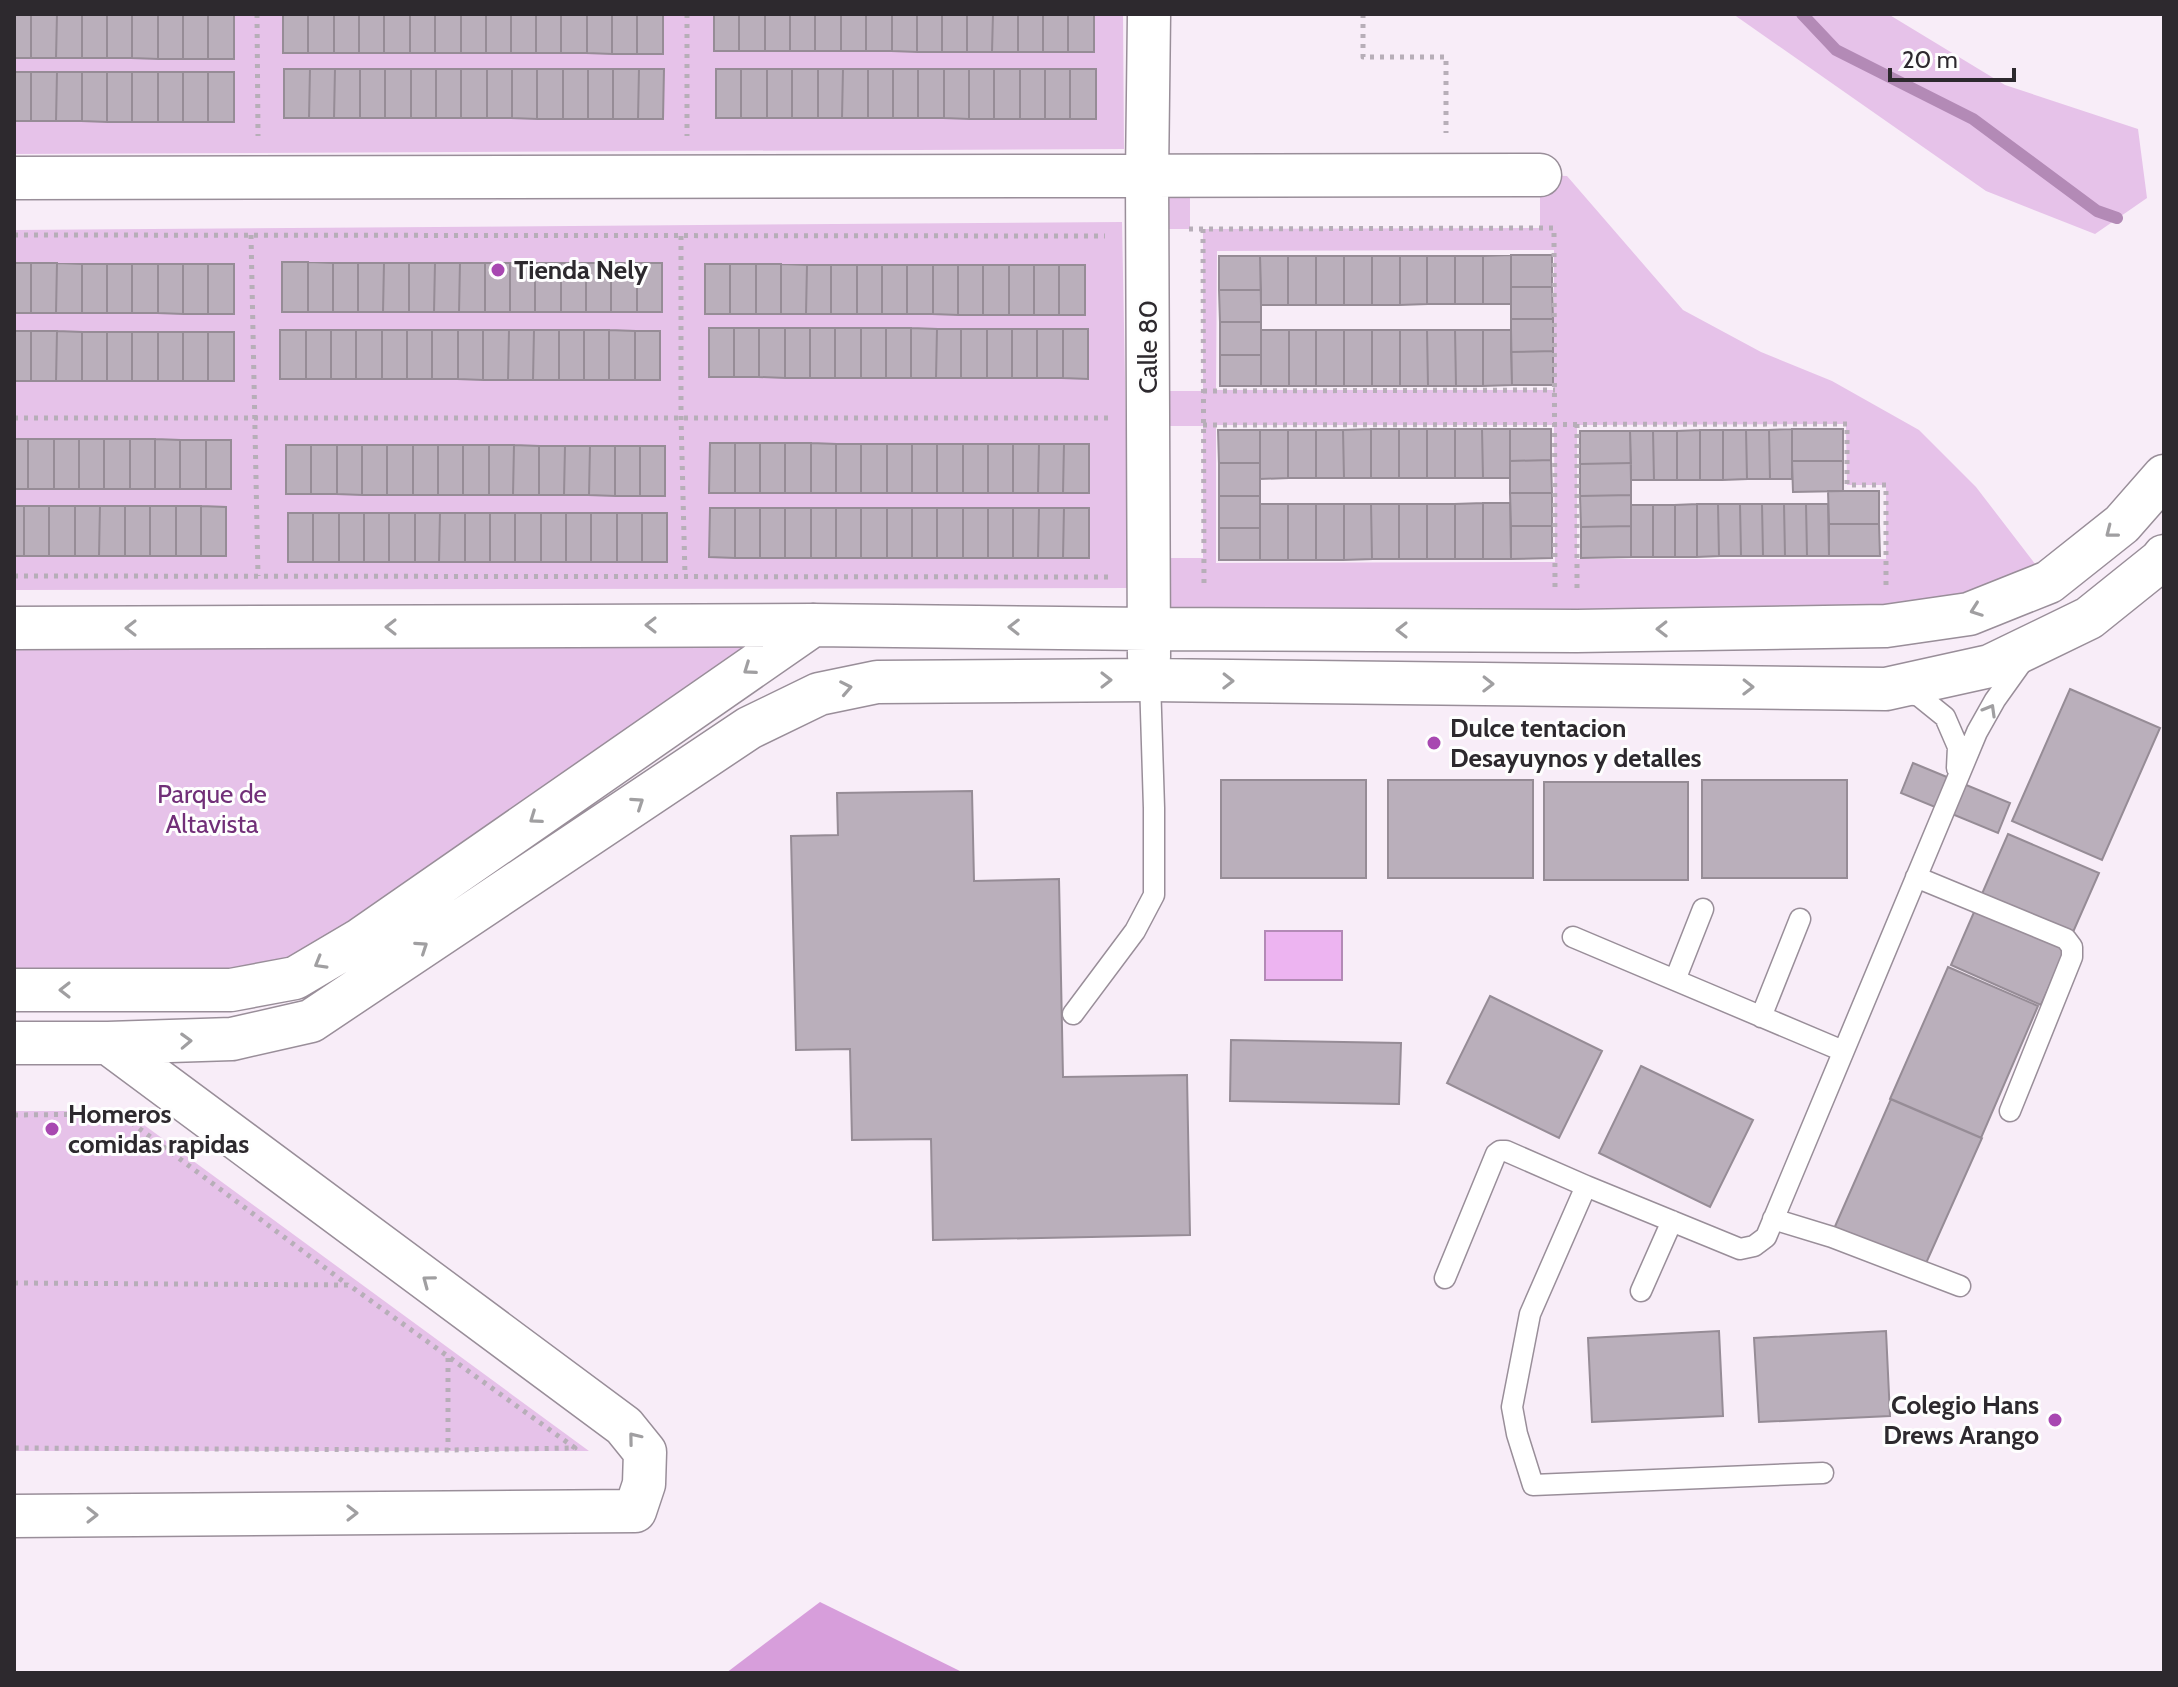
<svg xmlns="http://www.w3.org/2000/svg" width="2178" height="1687" font-family="Cabin,sans-serif">
  <style>
    .green { fill: #e6c2e9; fill-rule: evenodd }
    .forest { fill: #d79edb }
    .water { fill: #edb4f1; stroke: #b38ab6; stroke-width: 2 }
    .lines { fill: none; stroke-linecap: round; stroke-linejoin: round }
    .stream { stroke: #b38ab6; stroke-width: 12 }
    .building { fill: #baafbb; stroke: #968c96; stroke-width: 2 }
    .lane-casing { stroke: #998e99; stroke-width: 23 }
    .street-casing { stroke: #998e99; stroke-width: 45 }
    .path { stroke: #b7aeb8; stroke-width: 5; stroke-dasharray: 4 6; stroke-linecap: butt }
    .lane { stroke: #fff; stroke-width: 20 }
    .street { stroke: #fff; stroke-width: 42 }
    .oneway { stroke: #a09fa1 }
    .poi-dot { fill: #a848b1; stroke: #fefefe; stroke-width: 3 }
    .labels { text-anchor: middle; dominant-baseline: central; stroke-width: 6; stroke-linejoin: round; paint-order: stroke }
    .poi-label { font-size: 26px; font-weight: bold; fill: #2d292e; stroke: #fefefe; text-anchor: start }
    .street-label { font-size: 26px; fill: #2d292e; stroke: #fefefe }
    .park-label { font-size: 26px; fill: #712f78; stroke: #fefefe }
  </style>
  <rect width="100%" height="100%" fill="#f8edf8"/>
  <path class="green" d="M14,14H1123L1124,149L14,154Z
    M1733,14H1888L2005,85L2138,129L2147,198L2095,234L1986,191Z
    M1540,175L1567,176L1683,310L1761,352L1832,381L1919,430L1976,487L2049,582L1969,614L1148,629V558H1203V426H1148V391H1203V229L1540,228ZM1554,250V390H1216L1217,251ZM1846,424L1847,485H1886V559H1577V425ZM1554,425L1555,562L1216,563V425Z
    M1147,176H1190V229H1147Z
    M1122,222L1129,588L14,590V230Z
    M813,625L295,978L14,990V628Z
    M14,1111H125L589,1451H14Z"/>
  <path class="forest" d="M820,1602L964,1673H726Z"/>
  <path class="water" d="M1265,931H1342V980H1265Z"/>
  <g class="lines">
    <path class="stream" d="M1802,14L1836,50L1973,119L2097,211L2117,218"/>
  </g>
  <path class="building" d="M14,14H31V58H14Z
    M31,14H57L56,58H31Z
    M57,14H82V58H56Z
    M82,14H107V58H82Z
    M107,14H132V58H107Z
    M132,14H158V59L132,58Z
    M158,14H183V59H158Z
    M183,14H208V59H183Z
    M208,14H234V59H208Z
    M283,14H308V53H283Z
    M308,14H334V53H308Z
    M334,14H359V53H334Z
    M359,14H384V53H359Z
    M384,14H410V53H384Z
    M410,14H435V53H410Z
    M435,14H461V53H435Z
    M461,14H486V53H461Z
    M486,14H511V53H486Z
    M511,14H536V53H511Z
    M536,14H561V53H536Z
    M561,14H587V53H561Z
    M587,14H612V54L587,53Z
    M612,14H637V54H612Z
    M637,14H663V54H637Z
    M714,14H739V51H714Z
    M739,14H765V51H739Z
    M765,14H790V51H765Z
    M790,14H815V51H790Z
    M815,14H841V51H815Z
    M841,14H866V51H841Z
    M866,14H892V51H866Z
    M892,14H917V52L892,51Z
    M917,14H942V52H917Z
    M942,14H967V52H942Z
    M967,14H993L992,52H967Z
    M993,14H1018V52H992Z
    M1018,14H1043V52H1018Z
    M1043,14H1068V52H1043Z
    M1068,14H1094V52H1068Z
    M284,69H310L309,118H284Z
    M310,69H335L334,118H309Z
    M335,69H360V118H334Z
    M360,69H385V118H360Z
    M385,69H411V118H385Z
    M411,69H436V118H411Z
    M436,69H461V118H436Z
    M461,69H487V118H461Z
    M487,69H512V118H487Z
    M512,69H537V119L512,118Z
    M537,69H563V119H537Z
    M563,69H588V119H563Z
    M588,69H613V119H588Z
    M613,69H639L638,119H613Z
    M639,69H664L663,119H638Z
    M716,69H741V118H716Z
    M741,69H767V118H741Z
    M767,69H792V118H767Z
    M792,69H818V118H792Z
    M818,69H843L842,118H818Z
    M843,69H868V118H842Z
    M868,69H893V118H868Z
    M893,69H918V118H893Z
    M918,69H944V118H918Z
    M944,69H969V119L944,118Z
    M969,69H994V119H969Z
    M994,69H1020V119H994Z
    M1020,69H1045V119H1020Z
    M1045,69H1070V119H1045Z
    M1070,69H1096V119H1070Z
    M14,72H31V121H14Z
    M31,72H57L56,121H31Z
    M57,72H82V121H56Z
    M82,72H107V122L82,121Z
    M107,72H132V122H107Z
    M132,72H158V122H132Z
    M158,72H183V122H158Z
    M183,72H208V122H183Z
    M208,72H234V122H208Z
    M1511,255H1552V287H1511Z
    M1511,255V304H1483V256Z
    M1219,256H1260L1261,290H1219Z
    M1260,256H1288V305H1261Z
    M1288,256H1316V305H1288Z
    M1316,256H1344V305H1316Z
    M1344,256H1372V305H1344Z
    M1372,256H1400V305H1372Z
    M1400,256H1427V304L1400,305Z
    M1427,256H1455V304H1427Z
    M1455,256H1483V304H1455Z
    M282,262H308V312H282Z
    M308,262L333,263V312H308Z
    M14,263H31V313H14Z
    M31,263H57L56,313H31Z
    M57,263L82,264V313H56Z
    M333,263H358V312H333Z
    M358,263H384L383,312H358Z
    M384,263H409V312H383Z
    M409,263H435L434,312H409Z
    M435,263H460L459,312H434Z
    M460,263H485V312H459Z
    M485,263H510V312H485Z
    M510,263H535V312H510Z
    M535,263H561V312H535Z
    M561,263H586V312H561Z
    M586,263H611V312H586Z
    M611,263H637V312H611Z
    M637,263H662V312H637Z
    M82,264H107V313H82Z
    M107,264H132V313H107Z
    M132,264H158V313H132Z
    M158,264H183V314L158,313Z
    M183,264H208V314H183Z
    M208,264H234V314H208Z
    M705,264H730V314H705Z
    M730,264H756V314H730Z
    M756,264H781V314H756Z
    M781,264L807,265L806,314H781Z
    M807,265H831V314H806Z
    M831,265H857V314H831Z
    M857,265H882V314H857Z
    M882,265H907V314H882Z
    M907,265H933V314H907Z
    M933,265H958V315L933,314Z
    M958,265H983V315H958Z
    M983,265H1009V315H983Z
    M1009,265H1034V315H1009Z
    M1034,265H1059V315H1034Z
    M1059,265H1085V315H1059Z
    M1511,287H1552L1553,319H1511Z
    M1219,290H1261V322H1220Z
    M1511,319H1553V351L1511,352Z
    M1220,322H1261V355H1220Z
    M709,328H734V377H709Z
    M734,328H759V377H734Z
    M759,328H785V378L759,377Z
    M785,328H810V378H785Z
    M810,328H835V378H810Z
    M835,328H861V378H835Z
    M861,328H886V378H861Z
    M886,328H911V378H886Z
    M911,328L937,329L936,378H911Z
    M937,329H961V378H936Z
    M961,329H987V378H961Z
    M987,329H1012V378H987Z
    M1012,329H1037V378H1012Z
    M1037,329H1063V378H1037Z
    M1063,329H1088V379L1063,378Z
    M280,330H306V379H280Z
    M306,330H331V379H306Z
    M331,330H356V379H331Z
    M356,330H382V379H356Z
    M382,330H407V379H382Z
    M407,330H432V379H407Z
    M432,330H458V379H432Z
    M458,330H483V380L458,379Z
    M483,330H509L508,380H483Z
    M509,330H534L533,380H508Z
    M534,330H559V380H533Z
    M559,330H584V380H559Z
    M584,330H609V380H584Z
    M609,330L635,331V380H609Z
    M1261,330H1289V386H1261Z
    M1289,330H1316V386H1289Z
    M1316,330H1344V386H1316Z
    M1344,330H1372V386H1344Z
    M1372,330H1400V386H1372Z
    M1400,330H1427L1428,386H1400Z
    M1427,330H1455L1456,386H1428Z
    M1455,330H1483V386H1456Z
    M1483,330H1511L1512,385L1483,386Z
    M14,331H31V381H14Z
    M31,331H57L56,381H31Z
    M57,331L82,332V381H56Z
    M635,331H660V380H635Z
    M82,332H107V381H82Z
    M107,332H132V381H107Z
    M132,332H158V381H132Z
    M158,332H183V381H158Z
    M183,332H208V381H183Z
    M208,332H234V381H208Z
    M1553,351V385H1512L1511,352Z
    M1220,355H1261V386H1220Z
    M1371,429V478H1344L1343,430Z
    M1371,429H1399V478H1371Z
    M1399,429H1427V478H1399Z
    M1427,429H1455V478H1427Z
    M1455,429H1482L1483,478H1455Z
    M1482,429H1510V478H1483Z
    M1510,429H1551V460L1510,461Z
    M1792,429V479H1770L1769,430Z
    M1792,429H1843V461H1792Z
    M1218,430H1260V463H1219Z
    M1260,430H1288V478L1260,479Z
    M1288,430H1316V478H1288Z
    M1316,430H1343L1344,478H1316Z
    M1700,430V480H1677V431Z
    M1700,430H1723V480H1700Z
    M1723,430H1746L1747,479L1723,480Z
    M1746,430H1769L1770,479H1747Z
    M1580,431H1630L1631,463L1580,464Z
    M1630,431H1653L1654,480H1631Z
    M1653,431H1677V480H1654Z
    M14,439H28V489H14Z
    M28,439H54V489H28Z
    M54,439H79V489H54Z
    M79,439H104V489H79Z
    M104,439H130V489H104Z
    M130,439H155V489H130Z
    M155,439L180,440V489H155Z
    M180,440H206V489H180Z
    M206,440H231V489H206Z
    M710,443H735V493H709Z
    M735,443H760V493H735Z
    M760,443H785V493H760Z
    M785,443H811V493H785Z
    M811,443L836,444V493H811Z
    M836,444H861V493H836Z
    M861,444H887V493H861Z
    M887,444H912V493H887Z
    M912,444H937V493H912Z
    M937,444H963V493H937Z
    M963,444H988V493H963Z
    M988,444H1013V493H988Z
    M1013,444H1039L1038,493H1013Z
    M1039,444H1064L1063,493H1038Z
    M1064,444H1089V493H1063Z
    M286,445H311V494H286Z
    M311,445H337V494H311Z
    M337,445H362V495L337,494Z
    M362,445H387V495H362Z
    M387,445H413V495H387Z
    M413,445H438V495H413Z
    M438,445H463V495H438Z
    M463,445H489V495H463Z
    M489,445H514L513,495H489Z
    M514,445L539,446V495H513Z
    M539,446H565L564,495H539Z
    M565,446H590L589,495H564Z
    M590,446H615V496L589,495Z
    M615,446H640V496H615Z
    M640,446H665V496H640Z
    M1551,460L1552,493H1510V461Z
    M1792,461H1843V491L1793,492Z
    M1219,463H1260V496H1219Z
    M1631,463V495L1580,496V464Z
    M1828,491H1879V524H1829Z
    M1510,493H1552V526H1511Z
    M1631,495V526L1581,527L1580,496Z
    M1219,496H1260V528H1219Z
    M1483,503V559H1455V504Z
    M1483,503H1510L1511,559H1483Z
    M1260,504H1288V560H1260Z
    M1288,504H1316V560H1288Z
    M1316,504H1344V560H1316Z
    M1344,504H1371L1372,559L1344,560Z
    M1371,504H1399V559H1372Z
    M1399,504H1427V559H1399Z
    M1427,504H1455V559H1427Z
    M1697,504V557H1675V505Z
    M1697,504H1718L1719,556L1697,557Z
    M1718,504H1740L1741,556H1719Z
    M1740,504H1762L1763,556H1741Z
    M1762,504H1784L1785,556H1763Z
    M1784,504H1806L1807,556H1785Z
    M1806,504H1828L1829,556H1807Z
    M1631,505H1653V557H1631Z
    M1653,505H1675V557H1653Z
    M14,506H24V556H14Z
    M24,506H49V556H24Z
    M49,506H75V556H49Z
    M75,506H100L99,556H75Z
    M100,506H125V556H99Z
    M125,506H150V556H125Z
    M150,506H176V556H150Z
    M176,506H201V556H176Z
    M201,506L226,507V556H201Z
    M710,508H735V558L709,557Z
    M735,508H760V558H735Z
    M760,508H785V558H760Z
    M785,508H811V558H785Z
    M811,508H836V558H811Z
    M836,508H861V558H836Z
    M861,508H887V558H861Z
    M887,508H912V558H887Z
    M912,508H937V558H912Z
    M937,508H963V558H937Z
    M963,508H988V558H963Z
    M988,508H1013V558H988Z
    M1013,508H1039L1038,558H1013Z
    M1039,508H1064L1063,558H1038Z
    M1064,508H1089V558H1063Z
    M288,513H313V562H288Z
    M313,513H339V562H313Z
    M339,513H364V562H339Z
    M364,513H389V562H364Z
    M389,513H415V562H389Z
    M415,513H440L439,562H415Z
    M440,513H465V562H439Z
    M465,513H490V562H465Z
    M490,513H515V562H490Z
    M515,513H541V562H515Z
    M541,513H566V562H541Z
    M566,513H591V562H566Z
    M591,513H617V562H591Z
    M617,513H642V562H617Z
    M642,513H667V562H642Z
    M1829,524H1879L1880,556H1829Z
    M1511,526H1552V558L1511,559Z
    M1631,526V557L1581,558V527Z
    M1219,528H1260V560H1219Z
    M2070,689L2160,728L2102,860L2012,821Z
    M1913,763L2010,803L1998,833L1901,793Z
    M1221,780H1366V878H1221Z
    M1388,780H1533V878H1388Z
    M1702,780H1847V878H1702Z
    M1544,782H1688V880H1544Z
    M972,791L974,881L1059,879L1063,1077L1187,1075L1190,1235L933,1240L931,1139L852,1140L850,1049L796,1050L791,836L838,835L837,793Z
    M2008,834L2099,873L2041,1005L1951,965Z
    M1948,967L2038,1006L1981,1138L1890,1099Z
    M1490,996L1602,1051L1559,1138L1447,1083Z
    M1231,1040L1401,1043L1399,1104L1230,1101Z
    M1641,1066L1753,1120L1710,1207L1599,1153Z
    M1891,1099L1982,1138L1923,1270L1833,1231Z
    M1719,1331L1723,1416L1592,1422L1588,1338Z
    M1886,1331L1890,1416L1759,1422L1754,1338Z"/>
  <g class="lines">
    <defs>
      <path id="lane" d="M1903,692L1919,696L1945,717L1958,747L1957,768
        M1916,877L2066,939L2072,947V957L2010,1111
        M1573,937L1843,1051
        M1675,980L1703,909
        M1073,1014L1135,931L1154,895V808L1150,680
        M1761,1017L1800,919
        M1586,1186L1530,1314L1512,1407L1517,1434L1533,1485L1823,1473
        M1773,1219L1832,1237L1960,1286
        M1445,1278L1496,1154L1500,1151H1506L1586,1186L1740,1249L1754,1246L1766,1237L1977,732L1995,700L2025,658
        M1641,1291L1672,1221"/>
      <path id="street" d="M14,178L1540,175
        M14,628L813,625L1148,629L1577,631L1886,626L1969,614L2049,582L2122,524L2164,476
        M1149,657L1147,176L1149,14
        M14,990H231L295,978L361,939L813,625
        M14,1043H108L232,1039L311,1021L749,728L819,694L877,682L1150,680L1886,689L1990,666L2089,618L2160,561L2164,556
        M14,1516L635,1511L644,1484L645,1452L624,1426L108,1043"/>
    </defs>
    <use href="#lane" class="lane-casing"/>
    <use href="#street" class="street-casing"/>
    <path class="path" d="M257,14L258,136
      M687,14V136
      M1363,14V57H1446V133
      M1189,229L1554,228L1555,590
      M1203,229L1204,588
      M14,235L1105,236
      M251,235L258,576
      M681,236V417L685,576
      M1203,391L1555,390
      M14,418H1109
      M1577,424V591
      M1203,425L1847,424V485H1886V585
      M14,576L1109,577
      M14,1115L120,1114L348,1285
      M14,1283L349,1285L575,1448L448,1450L14,1448
      M448,1358V1450"/>
    <use href="#lane" class="lane"/>
    <use href="#street" class="street"/>
  </g>
  <defs><path id="oneway-chevron" d="M-2-3.5L2.5 0L-2 3.5" fill="none" stroke-width="1.6" stroke-linecap="round" stroke-linejoin="round" transform="scale(2)"/></defs>
  <g class="oneway">
    <use href="#oneway-chevron" transform="translate(2111 532) rotate(142)"/>
    <use href="#oneway-chevron" transform="translate(1976 610) rotate(160)"/>
    <use href="#oneway-chevron" transform="translate(651 625) rotate(180)"/>
    <use href="#oneway-chevron" transform="translate(391 627) rotate(180)"/>
    <use href="#oneway-chevron" transform="translate(1014 627) rotate(-179)"/>
    <use href="#oneway-chevron" transform="translate(131 628) rotate(180)"/>
    <use href="#oneway-chevron" transform="translate(1662 629) rotate(179)"/>
    <use href="#oneway-chevron" transform="translate(1402 630) rotate(-180)"/>
    <use href="#oneway-chevron" transform="translate(749 669) rotate(145)"/>
    <use href="#oneway-chevron" transform="translate(1106 680)"/>
    <use href="#oneway-chevron" transform="translate(1228 681) rotate(1)"/>
    <use href="#oneway-chevron" transform="translate(1488 684) rotate(1)"/>
    <use href="#oneway-chevron" transform="translate(1748 687) rotate(1)"/>
    <use href="#oneway-chevron" transform="translate(846 688) rotate(-11)"/>
    <use href="#oneway-chevron" transform="translate(1990 710) rotate(-60)"/>
    <use href="#oneway-chevron" transform="translate(638 803) rotate(-34)"/>
    <use href="#oneway-chevron" transform="translate(535 818) rotate(145)"/>
    <use href="#oneway-chevron" transform="translate(422 947) rotate(-34)"/>
    <use href="#oneway-chevron" transform="translate(320 963) rotate(150)"/>
    <use href="#oneway-chevron" transform="translate(65 990) rotate(-180)"/>
    <use href="#oneway-chevron" transform="translate(186 1041) rotate(-2)"/>
    <use href="#oneway-chevron" transform="translate(428 1281) rotate(-143)"/>
    <use href="#oneway-chevron" transform="translate(634 1438) rotate(-129)"/>
    <use href="#oneway-chevron" transform="translate(352 1513)"/>
    <use href="#oneway-chevron" transform="translate(92 1515)"/>
  </g>
  <g class="poi-dot">
    <circle cx="498" cy="270" r="8"/>
    <circle cx="1434" cy="743" r="8"/>
    <circle cx="52" cy="1129" r="8"/>
    <circle cx="2055" cy="1420" r="8"/>
  </g>
  <g class="labels">
    <g class="poi-label">
      <text x="514" y="270">Tienda Nely</text>
      <text x="1450" y="728">Dulce tentacion<tspan x="1450" dy="30">Desayuynos y detalles</tspan></text>
      <text x="68" y="1114">Homeros<tspan x="68" dy="30">comidas rapidas</tspan></text>
      <text x="2039" y="1405" text-anchor="end">Colegio Hans<tspan x="2039" dy="30">Drews Arango</tspan></text>
    </g>
    <g class="street-label">
      <text transform="translate(1148 347) rotate(-90)">Calle 80</text>
    </g>
    <g class="park-label">
      <text x="212" y="794">Parque de<tspan x="212" dy="30">Altavista</tspan></text>
    </g>
  </g>
  <rect width="2178" height="1687" fill="none" stroke="#2d292e" stroke-width="32"/>
  <path d="M1890 68v12h124v-12" fill="none" stroke="#2d292e" stroke-width="4"/>
  <text x="1902" y="68" font-size="24" fill="#2d292e" stroke="#fefefe" stroke-width="6" paint-order="stroke">20 m</text>
</svg>
